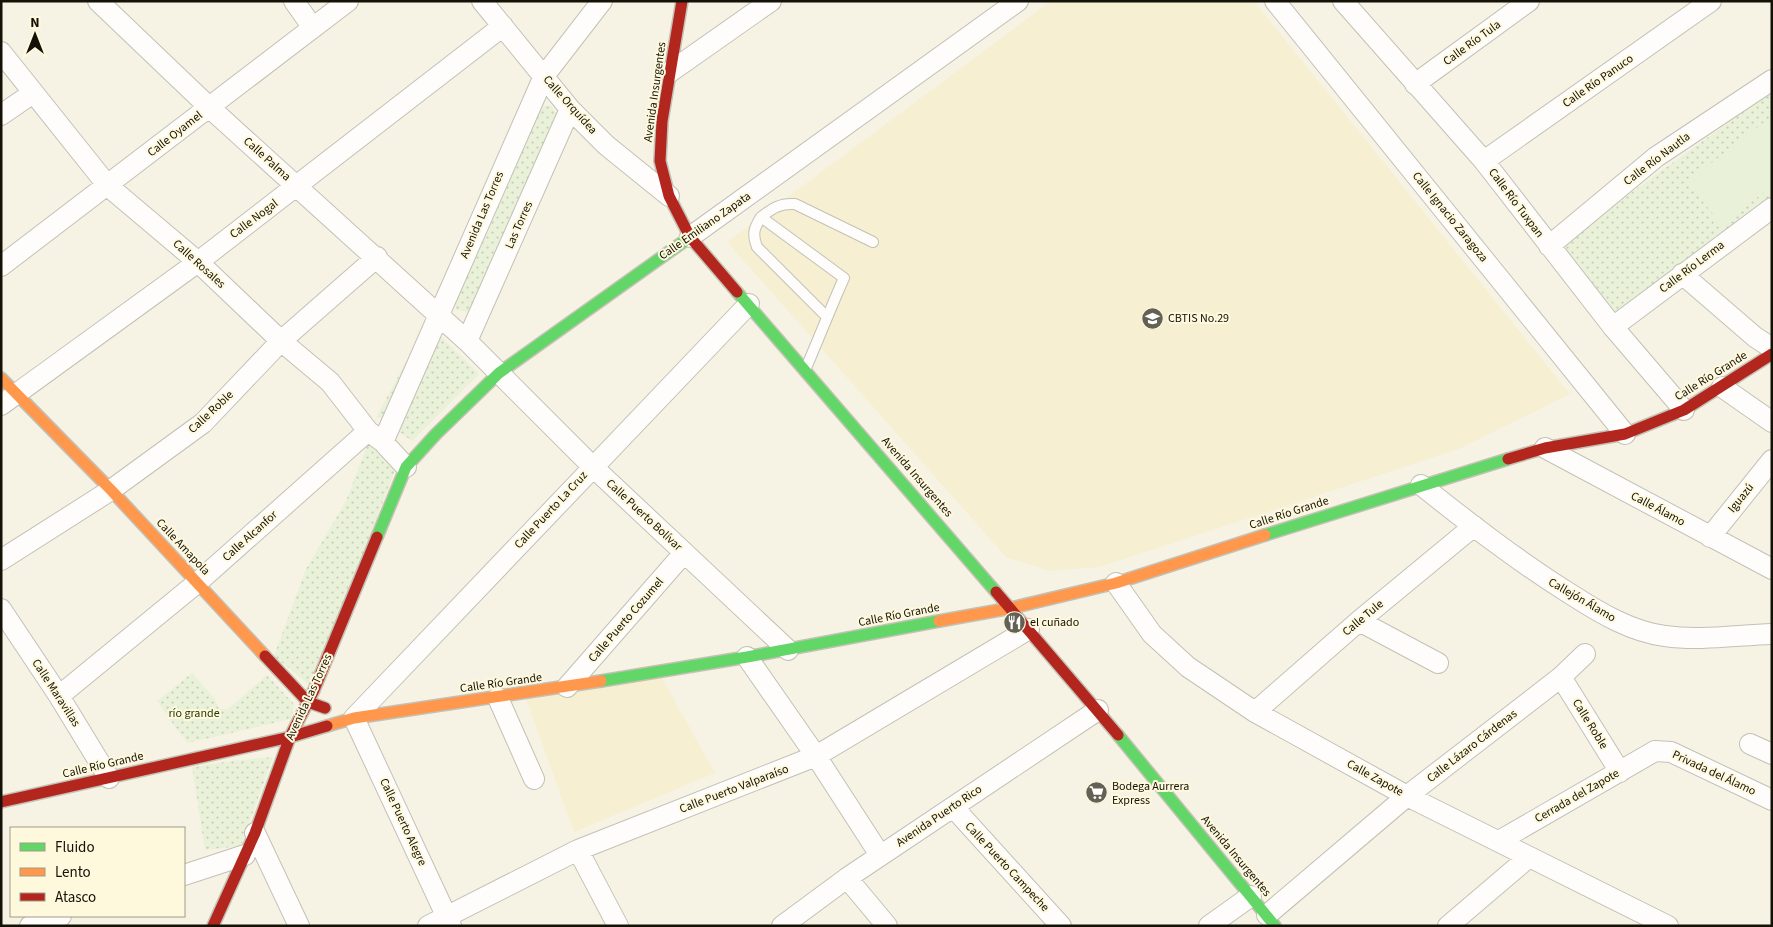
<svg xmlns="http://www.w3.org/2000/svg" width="1773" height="927" font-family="'Source Sans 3',sans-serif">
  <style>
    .built { fill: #f6efd2 }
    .grass { fill: url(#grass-dots) }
    .garden { fill: #e9f2d9 }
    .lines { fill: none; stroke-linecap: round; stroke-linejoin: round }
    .lane-casing { stroke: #c3c1b5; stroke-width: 12 }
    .street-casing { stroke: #c3c1b5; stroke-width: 22 }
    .fast-casing { stroke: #c3c1b5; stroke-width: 14 }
    .slow-casing { stroke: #c3c1b5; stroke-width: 14 }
    .jam-casing { stroke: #c3c1b5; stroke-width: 14 }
    .lane { stroke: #fefdfb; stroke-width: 10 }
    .street { stroke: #fefdfb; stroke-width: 20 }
    .fast { stroke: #63d668; stroke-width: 11 }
    .slow { stroke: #ff974d; stroke-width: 11 }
    .jam { stroke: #b3261e; stroke-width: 11 }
    .labels { text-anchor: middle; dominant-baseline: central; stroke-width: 4; stroke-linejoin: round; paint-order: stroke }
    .street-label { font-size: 12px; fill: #141106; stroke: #fef8dd }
    .poi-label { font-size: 12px; fill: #141106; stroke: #fef8dd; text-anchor: start }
    .park-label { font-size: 12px; fill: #1d3401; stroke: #fef8dd }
  </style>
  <defs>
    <pattern id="grass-dots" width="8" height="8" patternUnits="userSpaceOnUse" patternTransform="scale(1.25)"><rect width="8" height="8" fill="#e9f2d9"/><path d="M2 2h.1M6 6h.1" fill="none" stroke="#c7ceb9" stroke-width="1.8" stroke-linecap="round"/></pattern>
  </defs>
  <rect width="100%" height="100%" fill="#f6f3e5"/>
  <path class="built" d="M1051,1H1254L1570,394L1459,449L1100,567L1049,571L1006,557L727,242Z
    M661,676L715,773L574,832L526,699Z"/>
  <path class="grass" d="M1772,91V197L1614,316L1560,244Z
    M550,105L558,115L469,312L456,310L455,298L521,144L542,107Z
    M427,323L479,374L412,441L377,416Z
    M368,443L397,465L312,687L274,656L306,569L346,501Z
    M192,673L215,699L219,709H228L267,675L294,704L291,719L188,743L178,731L157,701Z
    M273,757L241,846L205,850L192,767L231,761Z"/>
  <path class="garden" d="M1772,116V186L1722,225L1687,182Z"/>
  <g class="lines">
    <defs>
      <path id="lane" d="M761,217C773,208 780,203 795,204L873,242
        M806,368C819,338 831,307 844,278L761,217C754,228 752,234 757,247L827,317"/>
      <path id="street" d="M98,1L209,107L467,341L593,467L788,650
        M294,1L313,28
        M482,1L570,109L606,145L669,196
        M1275,1L1625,434
        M1343,1L1484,161L1613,327L1684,410
        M1,52L108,186L198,262L281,341L330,382L368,431L383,442L406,467
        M670,72L771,1
        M1415,84L1529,1
        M1,115L33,93
        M1484,161L1711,1
        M690,237L1018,1
        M1549,246L1656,157L1772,80
        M1,266L348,1
        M1682,274L1755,337L1772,348
        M1613,327L1772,208
        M467,341L570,109
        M1722,387L1772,422
        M1,405L198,262L503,26
        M383,442L544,76L602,1
        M1545,448L1772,569
        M1421,485C1470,524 1519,562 1572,595C1600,613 1632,632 1665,636C1700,641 1737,635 1772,634
        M1710,537L1772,460
        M1,560L111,490L203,423L281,341L377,257
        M1116,583L1152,634L1188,667L1255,712L1407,796L1668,926
        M1,609L59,696L109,778
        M1359,621L1438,663
        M747,657L816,756L880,855
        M1561,677L1620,772
        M567,687L684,553
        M59,696L198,582L368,431
        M498,698L534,779
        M1255,712L1359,621L1474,526
        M1750,744L1772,754
        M953,807L1061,926
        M255,833L299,926
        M1499,841L1655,751L1671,752L1772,800
        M578,850L618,926
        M184,875L245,855
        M847,878L887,926
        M1267,915L1407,796L1561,677L1585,654
        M30,926L61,916
        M428,926L578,850L816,756L1029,629
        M451,926L354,718L749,304
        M782,926L847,878L1098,710
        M1209,926L1251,896
        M1448,926L1529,857"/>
      <path id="fast" d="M737,292L996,592
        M1265,535L1508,459
        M377,537L406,467L436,434L499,373L690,237
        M601,681L747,657L939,621
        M1118,735L1275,926"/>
      <path id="slow" d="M1,378L111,490L265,656
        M939,621L1011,608L1116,583L1265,535
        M327,726L354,718L601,681"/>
      <path id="jam" d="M682,1L662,121L660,161L669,196L690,237L737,292
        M1508,459L1545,448L1625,434L1684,410L1772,354
        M996,592L1118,735
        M265,656L308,702L325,708
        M1,802L290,737L327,726
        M213,926L255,833L290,737L314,690L377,537"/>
    </defs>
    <use href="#lane" class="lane-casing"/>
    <use href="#street" class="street-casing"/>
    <use href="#fast" class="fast-casing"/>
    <use href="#slow" class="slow-casing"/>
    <use href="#jam" class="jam-casing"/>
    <use href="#lane" class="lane"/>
    <use href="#street" class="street"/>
    <use href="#fast" class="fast"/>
    <use href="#slow" class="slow"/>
    <use href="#jam" class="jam"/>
  </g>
  <defs>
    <symbol id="school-disc" viewBox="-11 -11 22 22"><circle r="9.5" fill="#636054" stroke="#fef8dd"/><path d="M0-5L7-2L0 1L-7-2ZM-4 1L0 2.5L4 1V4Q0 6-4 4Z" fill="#fff"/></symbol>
    <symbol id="restaurant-disc" viewBox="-11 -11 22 22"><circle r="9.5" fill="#636054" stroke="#fef8dd"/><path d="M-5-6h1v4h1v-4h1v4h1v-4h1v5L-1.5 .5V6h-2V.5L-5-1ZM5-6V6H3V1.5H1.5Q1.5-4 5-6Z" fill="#fff"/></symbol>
    <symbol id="supermarket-disc" viewBox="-11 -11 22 22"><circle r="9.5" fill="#636054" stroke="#fef8dd"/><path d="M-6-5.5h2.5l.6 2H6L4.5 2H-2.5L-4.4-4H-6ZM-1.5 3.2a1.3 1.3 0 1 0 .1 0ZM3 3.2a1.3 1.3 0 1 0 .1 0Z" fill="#fff"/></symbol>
  </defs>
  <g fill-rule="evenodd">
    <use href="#school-disc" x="1140" y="306" width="25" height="25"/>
    <use href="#restaurant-disc" x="1002" y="610" width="25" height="25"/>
    <use href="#supermarket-disc" x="1084" y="780" width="25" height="25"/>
  </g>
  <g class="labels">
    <g class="street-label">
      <text transform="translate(1472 43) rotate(-36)">Calle Río Tula</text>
      <text transform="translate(1598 81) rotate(-35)">Calle Río Panuco</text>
      <text transform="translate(655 92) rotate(-82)">Avenida Insurgentes</text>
      <text transform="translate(570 105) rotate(48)">Calle Orquídea</text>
      <text transform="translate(175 134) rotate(-38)">Calle Oyamel</text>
      <text transform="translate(267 159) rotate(42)">Calle Palma</text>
      <text transform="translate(1657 159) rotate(-37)">Calle Río Nautla</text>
      <text transform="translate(1516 203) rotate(53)">Calle Río Tuxpan</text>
      <text transform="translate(482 215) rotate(-67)">Avenida Las Torres</text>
      <text transform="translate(1450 217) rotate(51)">Calle Ignacio Zaragoza</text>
      <text transform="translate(254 219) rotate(-37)">Calle Nogal</text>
      <text transform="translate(519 225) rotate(-66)">Las Torres</text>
      <text transform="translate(705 226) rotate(-35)">Calle Emiliano Zapata</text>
      <text transform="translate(199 264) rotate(42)">Calle Rosales</text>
      <text transform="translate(1692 267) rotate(-37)">Calle Río Lerma</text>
      <text transform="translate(1711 376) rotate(-32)">Calle Río Grande</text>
      <text transform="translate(211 412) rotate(-43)">Calle Roble</text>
      <text transform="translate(917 477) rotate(49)">Avenida Insurgentes</text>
      <text transform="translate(1741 498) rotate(-51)">Iguazú</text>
      <text transform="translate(1658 509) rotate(28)">Calle Álamo</text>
      <text transform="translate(551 510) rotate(-47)">Calle Puerto La Cruz</text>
      <text transform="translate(1289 513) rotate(-18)">Calle Río Grande</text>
      <text transform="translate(644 515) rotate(43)">Calle Puerto Bolívar</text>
      <text transform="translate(250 536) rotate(-42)">Calle Alcanfor</text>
      <text transform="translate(183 547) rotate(47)">Calle Amapola</text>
      <text transform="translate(1582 600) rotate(30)">Callejón Álamo</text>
      <text transform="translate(899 615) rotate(-11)">Calle Río Grande</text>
      <text transform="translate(1363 618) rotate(-40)">Calle Tule</text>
      <text transform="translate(626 620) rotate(-49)">Calle Puerto Cozumel</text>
      <text transform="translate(501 683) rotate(-8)">Calle Río Grande</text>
      <text transform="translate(56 693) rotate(57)">Calle Maravillas</text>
      <text transform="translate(309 697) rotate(-65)">Avenida Las Torres</text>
      <text transform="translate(1590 724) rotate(58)">Calle Roble</text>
      <text transform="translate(1472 746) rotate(-38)">Calle Lázaro Cárdenas</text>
      <text transform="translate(103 765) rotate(-13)">Calle Río Grande</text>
      <text transform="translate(1714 773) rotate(25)">Privada del Álamo</text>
      <text transform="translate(1375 778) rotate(29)">Calle Zapote</text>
      <text transform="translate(734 789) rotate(-21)">Calle Puerto Valparaíso</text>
      <text transform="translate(1577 796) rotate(-30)">Cerrada del Zapote</text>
      <text transform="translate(939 816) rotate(-34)">Avenida Puerto Rico</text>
      <text transform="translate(403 822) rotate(65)">Calle Puerto Alegre</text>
      <text transform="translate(1236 856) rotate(50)">Avenida Insurgentes</text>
      <text transform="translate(1007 867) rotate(47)">Calle Puerto Campeche</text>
    </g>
    <g class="poi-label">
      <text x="1168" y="318">CBTIS No.29</text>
      <text x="1030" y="622">el cuñado</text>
      <text x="1112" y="786">Bodega Aurrera<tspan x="1112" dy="14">Express</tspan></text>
    </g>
    <g class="park-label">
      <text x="194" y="713">río grande</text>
    </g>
  </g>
  <rect width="1773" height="927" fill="none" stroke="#141106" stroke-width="5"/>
  <rect x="10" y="827" width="175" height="90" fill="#fef8dd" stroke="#a09c87"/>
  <rect x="20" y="843" width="25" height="8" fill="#63d668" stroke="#a09c87"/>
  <text x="55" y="852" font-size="15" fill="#141106">Fluido</text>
  <rect x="20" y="868" width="25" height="8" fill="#ff974d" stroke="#a09c87"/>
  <text x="55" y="877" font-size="15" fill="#141106">Lento</text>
  <rect x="20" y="893" width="25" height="8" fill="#b3261e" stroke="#a09c87"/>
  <text x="55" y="902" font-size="15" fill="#141106">Atasco</text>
  <g transform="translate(35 35)" stroke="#fef8dd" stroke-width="4" paint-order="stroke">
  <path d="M0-4L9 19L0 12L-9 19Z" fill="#141106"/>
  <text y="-8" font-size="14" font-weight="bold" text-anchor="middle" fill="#141106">N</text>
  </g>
</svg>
